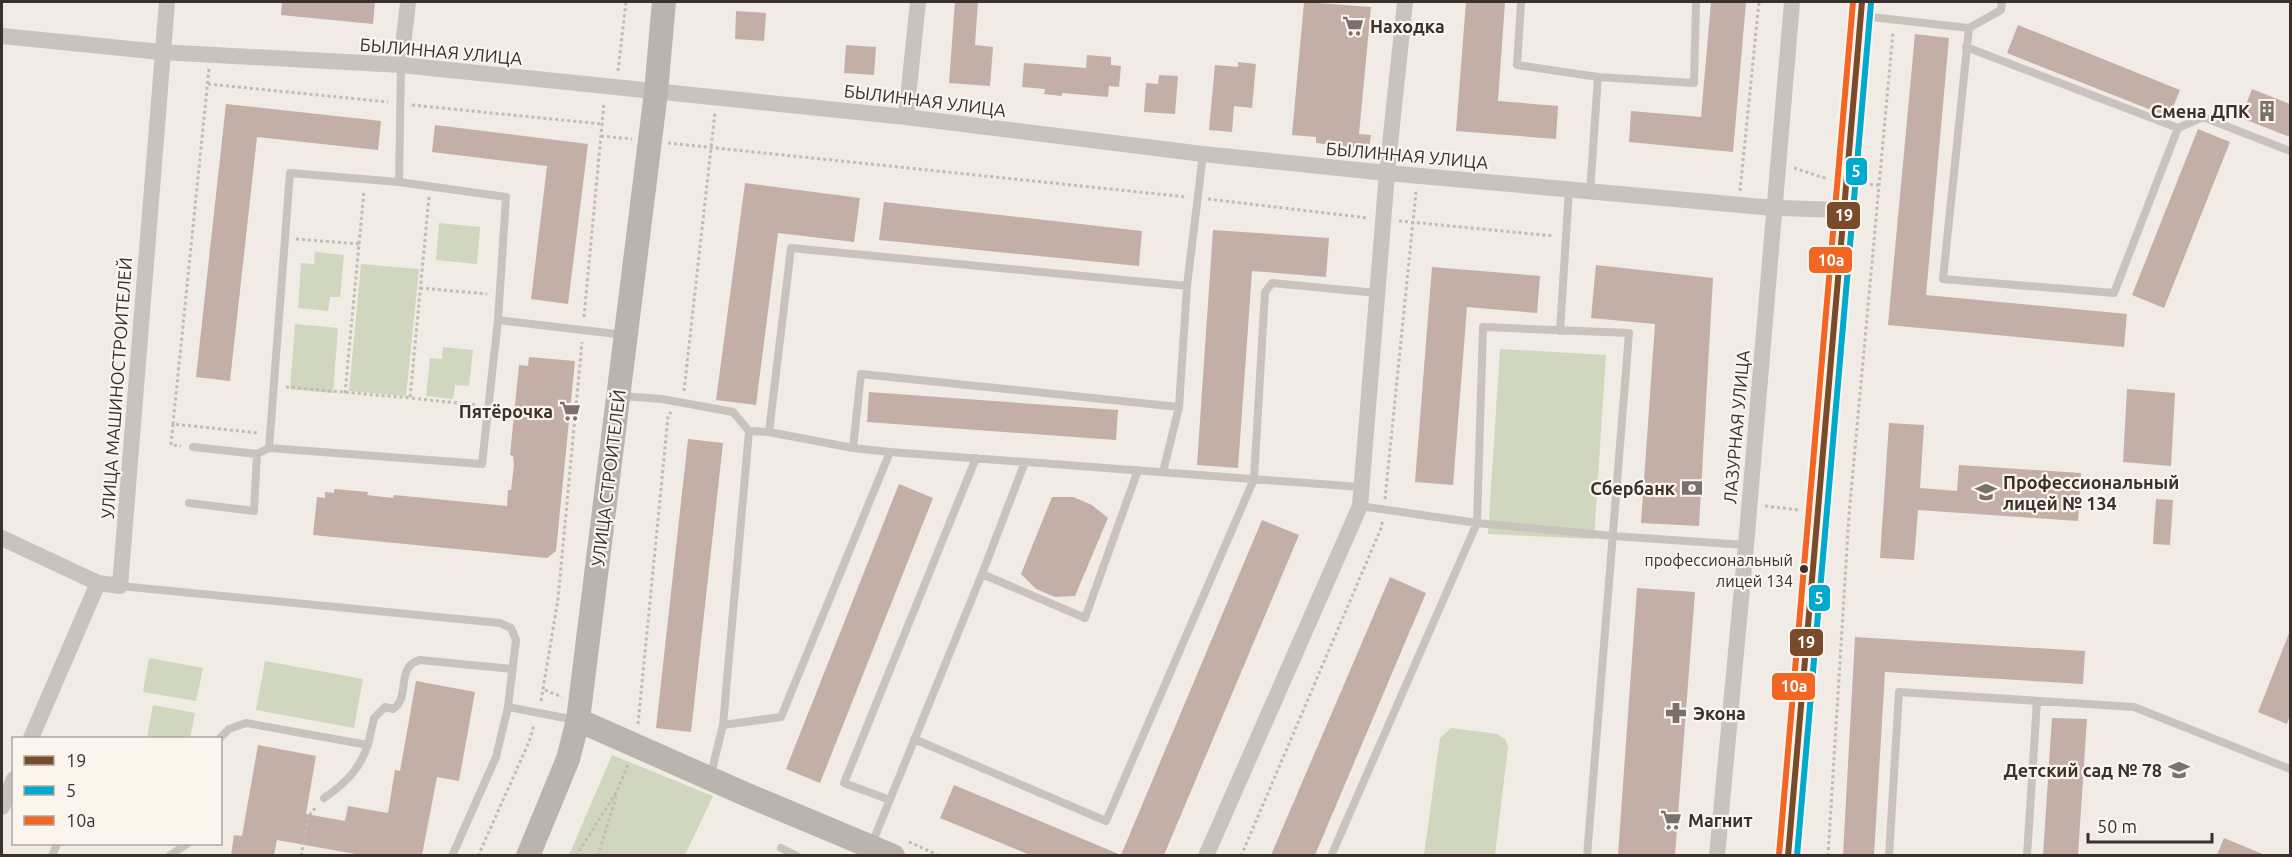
<svg xmlns="http://www.w3.org/2000/svg" width="2292" height="857" font-family="Ubuntu,sans-serif">
  <style>
    .green { fill: #d1d6bf }
    .building { fill: #c3afa7 }
    .lines { fill: none; stroke-linecap: round; stroke-linejoin: round }
    .path { stroke: #c2bbb6; stroke-width: 3; stroke-dasharray: 3 3; stroke-linecap: butt }
    .lane { stroke: #c9c3be; stroke-width: 8 }
    .street { stroke: #c9c3be; stroke-width: 16 }
    .secondary { stroke: #bab3ae; stroke-width: 24 }
    .bus-1-casing { stroke: #fbf5ee; stroke-width: 10 }
    .bus-2-casing { stroke: #fbf5ee; stroke-width: 10 }
    .bus-3-casing { stroke: #fbf5ee; stroke-width: 10 }
    .bus-1 { stroke: #7a4b2a; stroke-width: 6 }
    .bus-2 { stroke: #00a9ce; stroke-width: 6 }
    .bus-3 { stroke: #f26522; stroke-width: 6 }
    .bus-dot { fill: #3b302b; stroke: #fbf5ee; stroke-width: 2 }
    .labels { text-anchor: middle; dominant-baseline: central; stroke-width: 4.5; stroke-linejoin: round; paint-order: stroke }
    .bus-label { font-size: 16px; fill: #3b302b; stroke: #fbf5ee; text-anchor: end }
    .poi-label { font-size: 18px; font-weight: bold; fill: #3b302b; stroke: #fbf5ee; text-anchor: start }
    .street-label { font-size: 18px; fill: #3b302b; stroke: #fbf5ee }
    .line-badge { stroke: #fbf5ee; stroke-width: 2 }
    .badge-label { font-size: 16px; text-anchor: middle; font-weight: bold; fill: #fff }
  </style>
  <rect width="100%" height="100%" fill="#f0ebe5"/>
  <path class="green" d="M439,223L480,227L477,264L436,260Z
    M315,252L344,255L340,297H330L328,311L298,308L301,263L314,264Z
    M361,264L419,269L406,396L349,391Z
    M295,324L338,328L333,393L290,389Z
    M443,347L473,350L469,386L455,385L453,399L426,396L430,358L442,359Z
    M1500,349L1606,355L1594,539L1488,534Z
    M149,658L203,668L196,701L143,692Z
    M265,661L363,679L354,728L256,710Z
    M153,705L195,713L190,738H147Z
    M1451,728L1497,734L1505,739L1508,747L1495,855H1424L1440,738Z
    M612,755L713,796L685,855H569Z"/>
  <path class="building" d="M282,2H375L373,24L281,15Z
    M955,2H978L975,45L993,47L990,86L949,83Z
    M1304,2L1371,7L1359,134L1371,135L1369,149L1316,143V137L1292,135Z
    M1466,2H1505L1498,101L1558,106L1556,139L1456,131Z
    M1711,2H1746L1733,152L1629,142L1631,111L1701,117Z
    M736,11L766,13L764,41L735,39Z
    M2018,25L2180,90L2169,117L2007,53Z
    M1915,34L1949,38L1926,295L2127,314L2124,347L1888,325Z
    M846,45L876,47L874,75L844,73Z
    M1087,55L1111,57V65L1121,66L1119,87L1109,86L1108,97L1062,93V96L1044,94L1045,89L1022,87L1024,63L1086,68Z
    M1238,62L1256,64L1252,108L1234,106L1232,132L1209,130L1215,65L1238,67Z
    M1159,75L1178,76L1175,114L1144,112L1146,83L1158,84Z
    M2252,89L2290,104V137L2241,118Z
    M226,104L381,121L378,150L257,137L230,381L196,377Z
    M435,125L588,144L568,304L531,299L547,166L432,152Z
    M2198,129L2230,142L2164,308L2132,295Z
    M745,183L860,198L854,242L778,233L756,405L716,400Z
    M884,202L1142,231L1139,266L879,240Z
    M1213,230L1329,238L1326,277L1252,271L1238,468L1197,465Z
    M1596,265L1713,278L1699,526L1641,523L1655,324L1591,318Z
    M1432,267L1540,276L1537,313L1467,307L1453,485L1415,482Z
    M529,357L575,361L556,551L547,558L313,535L317,497L325,498V492L334,493V489L368,492L367,495L393,498L394,495L507,506L508,490H511L514,465L513,456L510,455L519,365L528,366Z
    M2127,389L2175,393L2171,466L2123,462Z
    M869,392L1118,410L1116,440L867,422Z
    M1889,423L1924,425L1920,488L1957,491L1959,465L2081,473L2078,521L1918,510L1914,560L1880,558Z
    M688,439L723,443L691,732L656,728Z
    M899,484L933,498L820,783L786,769Z
    M1052,497H1073L1092,505L1108,518L1075,596L1055,597L1036,589L1021,574Z
    M2156,499L2173,500L2170,545L2153,544Z
    M1262,520L1299,535L1164,855H1030L940,818L954,785L1121,855Z
    M1390,577L1426,593L1315,855H1271Z
    M1637,588L1695,592L1675,855H1618Z
    M2290,631V715L2287,724L2258,712Z
    M1855,637L2085,651L2083,684L1885,672L1874,855H1843Z
    M416,681L475,692L459,781L437,777L422,855H361L277,840L274,855H231L234,835L242,836L258,745L316,756L306,814L345,821L348,806L388,813L395,770L400,771Z
    M2052,718L2087,719L2078,855H2043Z
    M2224,838L2265,855H2217Z"/>
  <g class="lines">
    <path class="path" d="M209,69L173,424L259,433
      M618,71L626,2
      M208,84L388,102
      M412,105L602,124
      M601,136L632,139
      M668,143L1187,197
      M1794,168L1828,179
      M1864,184L1878,185
      M1740,191L1759,2
      M429,197L410,398L476,405
      M1208,199L1368,218
      M1399,221L1554,236
      M296,239L359,244
      M420,288L487,294
      M584,317L604,103
      M286,387L410,398
      M684,391L715,112
      M345,393L364,191
      M173,424L171,445L181,446
      M1385,499L1416,192
      M1765,506L1800,510
      M545,690L562,697
      M541,701L558,599L582,342
      M638,724L668,417L671,412
      M909,842L940,856
      M301,856L308,817L316,807
      M478,856L529,742L534,725
      M576,856L617,791L629,762
      M598,856L616,796
      M1241,856L1382,526V520
      M1828,856L1849,515L1893,32"/>
    <path class="lane" d="M1521,2L1517,65L1598,77L1590,192
      M2002,2L2001,10L1969,28L1943,279L2114,293L2178,128L2203,117L2290,151
      M1862,16L1969,28
      M1966,47L2178,128
      M401,65L399,182L506,197L498,320L625,335
      M1598,77L1694,83L1696,2
      M399,182L290,173L269,448L482,464L498,320
      M1560,331L1569,190
      M621,396L662,399L733,412L749,431L769,432L853,448L890,452L1361,487
      M769,432L791,248L1187,286
      M193,447L257,454L269,448
      M853,448L861,374L1179,407
      M1163,472L1179,407L1187,286L1203,154
      M189,503L254,511L257,454
      M1360,506L1477,523L1613,536L1746,545
      M982,574L1085,618L1138,470
      M120,586L500,623L511,628L516,640L508,707L496,757L452,856
      M508,707L575,720
      M723,725L781,717L890,452
      M220,738L229,729L246,723L368,745L374,718L385,707L393,709C411,698 395,666 420,660L513,669
      M914,739L1106,821L1254,479L1265,292L1272,283L1377,293
      M710,778L723,725L749,431
      M324,798C346,783 359,770 368,745
      M890,800L844,783L976,458
      M871,846L982,574L1025,462
      M781,848L797,856
      M52,856L57,844
      M169,856L187,844
      M1331,856L1477,523L1483,327L1629,333L1587,856
      M1889,856L1899,692L2134,707L2290,769
      M2027,856L2037,701"/>
    <path class="street" d="M2,36L161,52L401,65L906,117L1203,154L1387,173L1774,208L1843,210
      M401,65L408,2
      M906,117L918,2
      M2,538L98,583
      M31,738L98,583L120,586L167,2
      M2,807L14,779
      M1206,856L1360,506L1387,173L1405,2
      M1717,856L1746,545L1792,2"/>
    <path class="secondary" d="M578,720L745,794L893,856
      M528,856L568,759L578,720L656,92L664,2
      M1788,856L1819,512L1843,210L1862,2"/>
    <defs>
      <path id="bus-1" d="M1788,856L1862,2"/>
      <path id="bus-2" d="M1797,856L1871,3"/>
      <path id="bus-3" d="M1779,855L1853,2"/>
    </defs>
    <use href="#bus-1" class="bus-1-casing"/>
    <use href="#bus-2" class="bus-2-casing"/>
    <use href="#bus-3" class="bus-3-casing"/>
    <use href="#bus-1" class="bus-1"/>
    <use href="#bus-2" class="bus-2"/>
    <use href="#bus-3" class="bus-3"/>
  </g>
  <defs>
    <symbol id="supermarket-bare" viewBox="-9 -9 18 18"><path d="M-6-5.5h2.5l.6 2H6L4.5 2H-2.5L-4.4-4H-6ZM-1.5 3.2a1.3 1.3 0 1 0 .1 0ZM3 3.2a1.3 1.3 0 1 0 .1 0Z" fill="#7a716c" stroke="#fbf5ee" stroke-width="2.5" paint-order="stroke"/></symbol>
    <symbol id="building-bare" viewBox="-9 -9 18 18"><path d="M-4-6H4V6H1V3H-1V6H-4ZM-2.5-4.3h1.7v1.8h-1.7ZM.8-4.3h1.7v1.8H.8ZM-2.5-1h1.7V.8h-1.7ZM.8-1h1.7V.8H.8Z" fill="#7a716c" stroke="#fbf5ee" stroke-width="2.5" paint-order="stroke"/></symbol>
    <symbol id="bank-bare" viewBox="-9 -9 18 18"><path d="M-6-4H6V4H-6ZM0-2.3a2.3 2.3 0 1 0 0 4.6a2.3 2.3 0 1 0 0-4.6Z" fill="#7a716c" stroke="#fbf5ee" stroke-width="2.5" paint-order="stroke"/></symbol>
    <symbol id="university-bare" viewBox="-9 -9 18 18"><path d="M0-5L7-2L0 1L-7-2ZM-4 1L0 2.5L4 1V4Q0 6-4 4Z" fill="#7a716c" stroke="#fbf5ee" stroke-width="2.5" paint-order="stroke"/></symbol>
    <symbol id="pharmacy-bare" viewBox="-9 -9 18 18"><path d="M-2-6h4v4h4v4h-4v4h-4v-4h-4v-4h4Z" fill="#7a716c" stroke="#fbf5ee" stroke-width="2.5" paint-order="stroke"/></symbol>
    <symbol id="school-bare" viewBox="-9 -9 18 18"><path d="M0-5L7-2L0 1L-7-2ZM-4 1L0 2.5L4 1V4Q0 6-4 4Z" fill="#7a716c" stroke="#fbf5ee" stroke-width="2.5" paint-order="stroke"/></symbol>
  </defs>
  <g fill-rule="evenodd">
    <use href="#supermarket-bare" x="1338" y="11" width="30" height="30"/>
    <use href="#building-bare" x="2252" y="96" width="30" height="30"/>
    <use href="#supermarket-bare" x="555" y="396" width="30" height="30"/>
    <use href="#bank-bare" x="1677" y="473" width="30" height="30"/>
    <use href="#university-bare" x="1971" y="477" width="30" height="30"/>
    <use href="#pharmacy-bare" x="1661" y="698" width="30" height="30"/>
    <use href="#school-bare" x="2164" y="755" width="30" height="30"/>
    <use href="#supermarket-bare" x="1656" y="805" width="30" height="30"/>
  </g>
  <circle class="bus-dot" cx="1804" cy="569" r="5"/>
  <g class="labels">
    <g class="bus-label">
      <text x="1793" y="560">профессиональный<tspan x="1793" dy="21">лицей 134</tspan></text>
    </g>
    <g class="poi-label">
      <text x="1370" y="26">Находка</text>
      <text x="2250" y="111" text-anchor="end">Смена ДПК</text>
      <text x="553" y="411" text-anchor="end">Пятёрочка</text>
      <text x="2003" y="482">Профессиональный<tspan x="2003" dy="21">лицей № 134</tspan></text>
      <text x="1675" y="488" text-anchor="end">Сбербанк</text>
      <text x="1693" y="713">Экона</text>
      <text x="2162" y="770" text-anchor="end">Детский сад № 78</text>
      <text x="1688" y="820">Магнит</text>
    </g>
    <g class="street-label">
      <text transform="translate(441 51) rotate(5)">БЫЛИННАЯ УЛИЦА</text>
      <text transform="translate(925 100) rotate(7)">БЫЛИННАЯ УЛИЦА</text>
      <text transform="translate(1407 155) rotate(5)">БЫЛИННАЯ УЛИЦА</text>
      <text transform="translate(116 388) rotate(-86)">УЛИЦА МАШИНОСТРОИТЕЛЕЙ</text>
      <text transform="translate(1736 427) rotate(-85)">ЛАЗУРНАЯ УЛИЦА</text>
      <text transform="translate(608 478) rotate(-83)">УЛИЦА СТРОИТЕЛЕЙ</text>
    </g>
  </g>
  <g class="line-badge">
    <rect x="1845" y="157" width="23" height="29" rx="6" fill="#00a9ce"/>
    <rect x="1826" y="201" width="35" height="29" rx="6" fill="#7a4b2a"/>
    <rect x="1808" y="246" width="45" height="28" rx="6" fill="#f26522"/>
    <rect x="1808" y="584" width="23" height="28" rx="6" fill="#00a9ce"/>
    <rect x="1789" y="628" width="35" height="29" rx="6" fill="#7a4b2a"/>
    <rect x="1771" y="672" width="45" height="29" rx="6" fill="#f26522"/>
  </g>
  <g class="badge-label">
    <text x="1856" y="177">5</text>
    <text x="1844" y="221">19</text>
    <text x="1831" y="266">10а</text>
    <text x="1819" y="604">5</text>
    <text x="1806" y="648">19</text>
    <text x="1794" y="692">10а</text>
  </g>
  <rect width="2292" height="857" fill="none" stroke="#3b302b" stroke-width="6"/>
  <rect x="12" y="737" width="210" height="108" fill="#fbf5ee" stroke="#aea6a0" stroke-width="1.5"/>
  <rect x="24" y="756" width="30" height="9" fill="#7a4b2a" stroke="#aea6a0" stroke-width="1.5"/>
  <text x="66" y="767" font-size="18" fill="#3b302b">19</text>
  <rect x="24" y="786" width="30" height="9" fill="#00a9ce" stroke="#aea6a0" stroke-width="1.5"/>
  <text x="66" y="797" font-size="18" fill="#3b302b">5</text>
  <rect x="24" y="816" width="30" height="9" fill="#f26522" stroke="#aea6a0" stroke-width="1.5"/>
  <text x="66" y="827" font-size="18" fill="#3b302b">10а</text>
  <path d="M2088 833v9h124v-9" fill="none" stroke="#3b302b" stroke-width="3"/>
  <text x="2097" y="833" font-size="18" fill="#3b302b" stroke="#fbf5ee" stroke-width="4.5" paint-order="stroke">50 m</text>
</svg>
